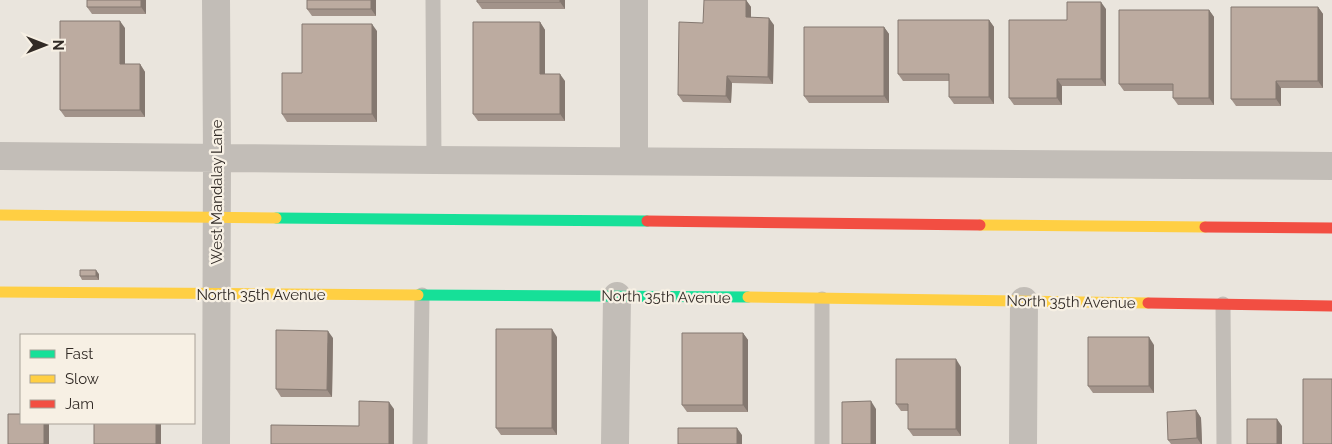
<svg xmlns="http://www.w3.org/2000/svg" width="1332" height="444" font-family="Raleway,sans-serif">
  <style>
    .lines { fill: none; stroke-linecap: round; stroke-linejoin: round }
    .lane { stroke: #c2bdb7; stroke-width: 15 }
    .street { stroke: #c2bdb7; stroke-width: 28 }
    .fast { stroke: #16e098; stroke-width: 11 }
    .slow { stroke: #ffcf43; stroke-width: 11 }
    .jam { stroke: #f24e42; stroke-width: 11 }
    .wall { fill: #a2938a }
    .shaded-wall { fill: #847870 }
    .building { fill: #bcaba0; stroke: #847870 }
    .labels { text-anchor: middle; dominant-baseline: central; stroke-width: 4.5; stroke-linejoin: round; paint-order: stroke }
    .street-label { font-size: 15px; fill: #322b26; stroke: #f7f0e4 }
  </style>
  <rect width="100%" height="100%" fill="#eae5dd"/>
  <g class="lines">
    <path class="lane" d="M433,0L434,160
      M822,299V444
      M1223,304L1224,444
      M420,444L422,295"/>
    <path class="street" d="M216,0L217,158L216,444
      M634,0V161
      M0,156L434,160L1332,166
      M615,444L617,296
      M1023,444L1024,301"/>
    <path class="fast" d="M276,218L647,221
      M418,295L748,297"/>
    <path class="slow" d="M0,215L276,218
      M980,225L1205,227
      M0,292L418,295
      M748,297L1148,303"/>
    <path class="jam" d="M647,221L980,225
      M1205,227L1332,228
      M1148,303L1332,306"/>
  </g>
  <path class="wall" d="M146,0V14H92L87,7Z
    M376,0V16H312L307,9Z
    M565,0V9H482L477,2Z
    M746,0L751,7V18L774,25L773,84L732,83L731,103L683,102L678,95L703,23Z
    M1318,7L1323,14V88H1281V106H1236L1231,99Z
    M1106,9V86H1062V105H1014L1009,98L1067,20Z
    M1209,10L1214,17V105H1178L1173,98V91H1124L1119,84Z
    M989,20L994,27V104H954L949,97V81H903L898,74Z
    M540,22L545,30V74L565,81V121H478L473,114Z
    M884,27L889,34V103H809L804,96Z
    M125,28V64H140L145,72V117H65L60,110Z
    M377,31V122H287L282,114Z
    M99,274V280H82L80,276Z
    M743,333L748,340V412H687L682,405Z
    M557,337V435H501L496,428Z
    M333,338L332,397H281L276,389Z
    M1154,345V393H1093L1088,386Z
    M961,367V436H913L908,429V411H901L896,404Z
    M1196,410L1201,418L1202,444H1171L1168,440Z"/>
  <path class="shaded-wall" d="M141,0H146V14L141,7Z
    M371,0H376V16L371,9Z
    M560,0H565V9L560,2Z
    M746,0L751,7V25L746,17Z
    M1101,2L1106,9V86L1101,79Z
    M1318,7L1323,14V88L1318,81Z
    M1209,10L1214,17V105L1209,98Z
    M769,18L774,25L773,84L768,77Z
    M989,20L994,27V104L989,97Z
    M120,21L125,28V72L120,64Z
    M540,22L545,30V81L540,74Z
    M372,24L377,31V122L372,114Z
    M884,27L889,34V103L884,96Z
    M140,64L145,72V117L140,110Z
    M560,74L565,81V121L560,114Z
    M727,76L732,83L731,103L726,96Z
    M1057,79L1062,86V105L1057,98Z
    M1276,81L1281,88V106L1276,99Z
    M96,270L99,274V280L96,276Z
    M552,329L557,337V435L552,428Z
    M328,331L333,338L332,397L327,390Z
    M743,333L748,340V412L743,405Z
    M1149,337L1154,345V393L1149,386Z
    M956,359L961,367V436L956,429Z
    M871,401L876,409V444H871Z
    M389,402L394,409V444H389Z
    M1196,410L1201,418L1202,444H1201L1197,438Z
    M1277,419L1282,426V444H1277Z
    M44,423H49V444H44Z
    M156,423H161V444H156Z
    M737,428L742,435V444H737Z"/>
  <path class="building" d="M87,0H141V7H87Z
    M307,0H371V9H307Z
    M477,0H560V2H477Z
    M704,0H746V17L769,18L768,77L727,76L726,96L678,95L679,22L703,23Z
    M1067,2H1101V79H1057V98H1009V20H1067Z
    M1231,7H1318V81H1276V99H1231Z
    M1119,10H1209V98H1173V84H1119Z
    M898,20H989V97H949V74H898Z
    M60,21H120V64H140V110H60Z
    M473,22H540V74H560V114H473Z
    M302,24H372V114H282V73H302Z
    M804,27H884V96H804Z
    M80,270H96V276H80Z
    M496,329H552V428H496Z
    M276,330L328,331L327,390L276,389Z
    M682,333H743V405H682Z
    M1088,337H1149V386H1088Z
    M896,359H956V429H908V404H896Z
    M1303,379H1332V444H1303Z
    M359,401L389,402V444H271V425L359,426Z
    M871,401V444H842V402Z
    M1196,410L1197,438L1168,440L1167,412Z
    M8,414H21V423H44V444H8Z
    M1247,419H1277V444H1247Z
    M94,423H156V444H94Z
    M678,428H737V444H678Z"/>
  <g class="labels">
    <g class="street-label">
      <text transform="translate(217 192) rotate(-90)">West Mandalay Lane</text>
      <text x="261" y="295">North 35th Avenue</text>
      <text transform="translate(666 297) rotate(1)">North 35th Avenue</text>
      <text transform="translate(1071 302) rotate(1)">North 35th Avenue</text>
    </g>
  </g>
  <rect x="20" y="334" width="175" height="90" fill="#f7f0e4" stroke="#a8a198"/>
  <rect x="30" y="350" width="25" height="8" fill="#16e098" stroke="#a8a198"/>
  <text x="65" y="359" font-size="15" fill="#322b26">Fast</text>
  <rect x="30" y="375" width="25" height="8" fill="#ffcf43" stroke="#a8a198"/>
  <text x="65" y="384" font-size="15" fill="#322b26">Slow</text>
  <rect x="30" y="400" width="25" height="8" fill="#f24e42" stroke="#a8a198"/>
  <text x="65" y="409" font-size="15" fill="#322b26">Jam</text>
  <g transform="translate(45 45) rotate(90)" stroke="#f7f0e4" stroke-width="4" paint-order="stroke">
  <path d="M0-4L9 19L0 12L-9 19Z" fill="#322b26"/>
  <text y="-8" font-size="14" font-weight="bold" text-anchor="middle" fill="#322b26">N</text>
  </g>
</svg>
